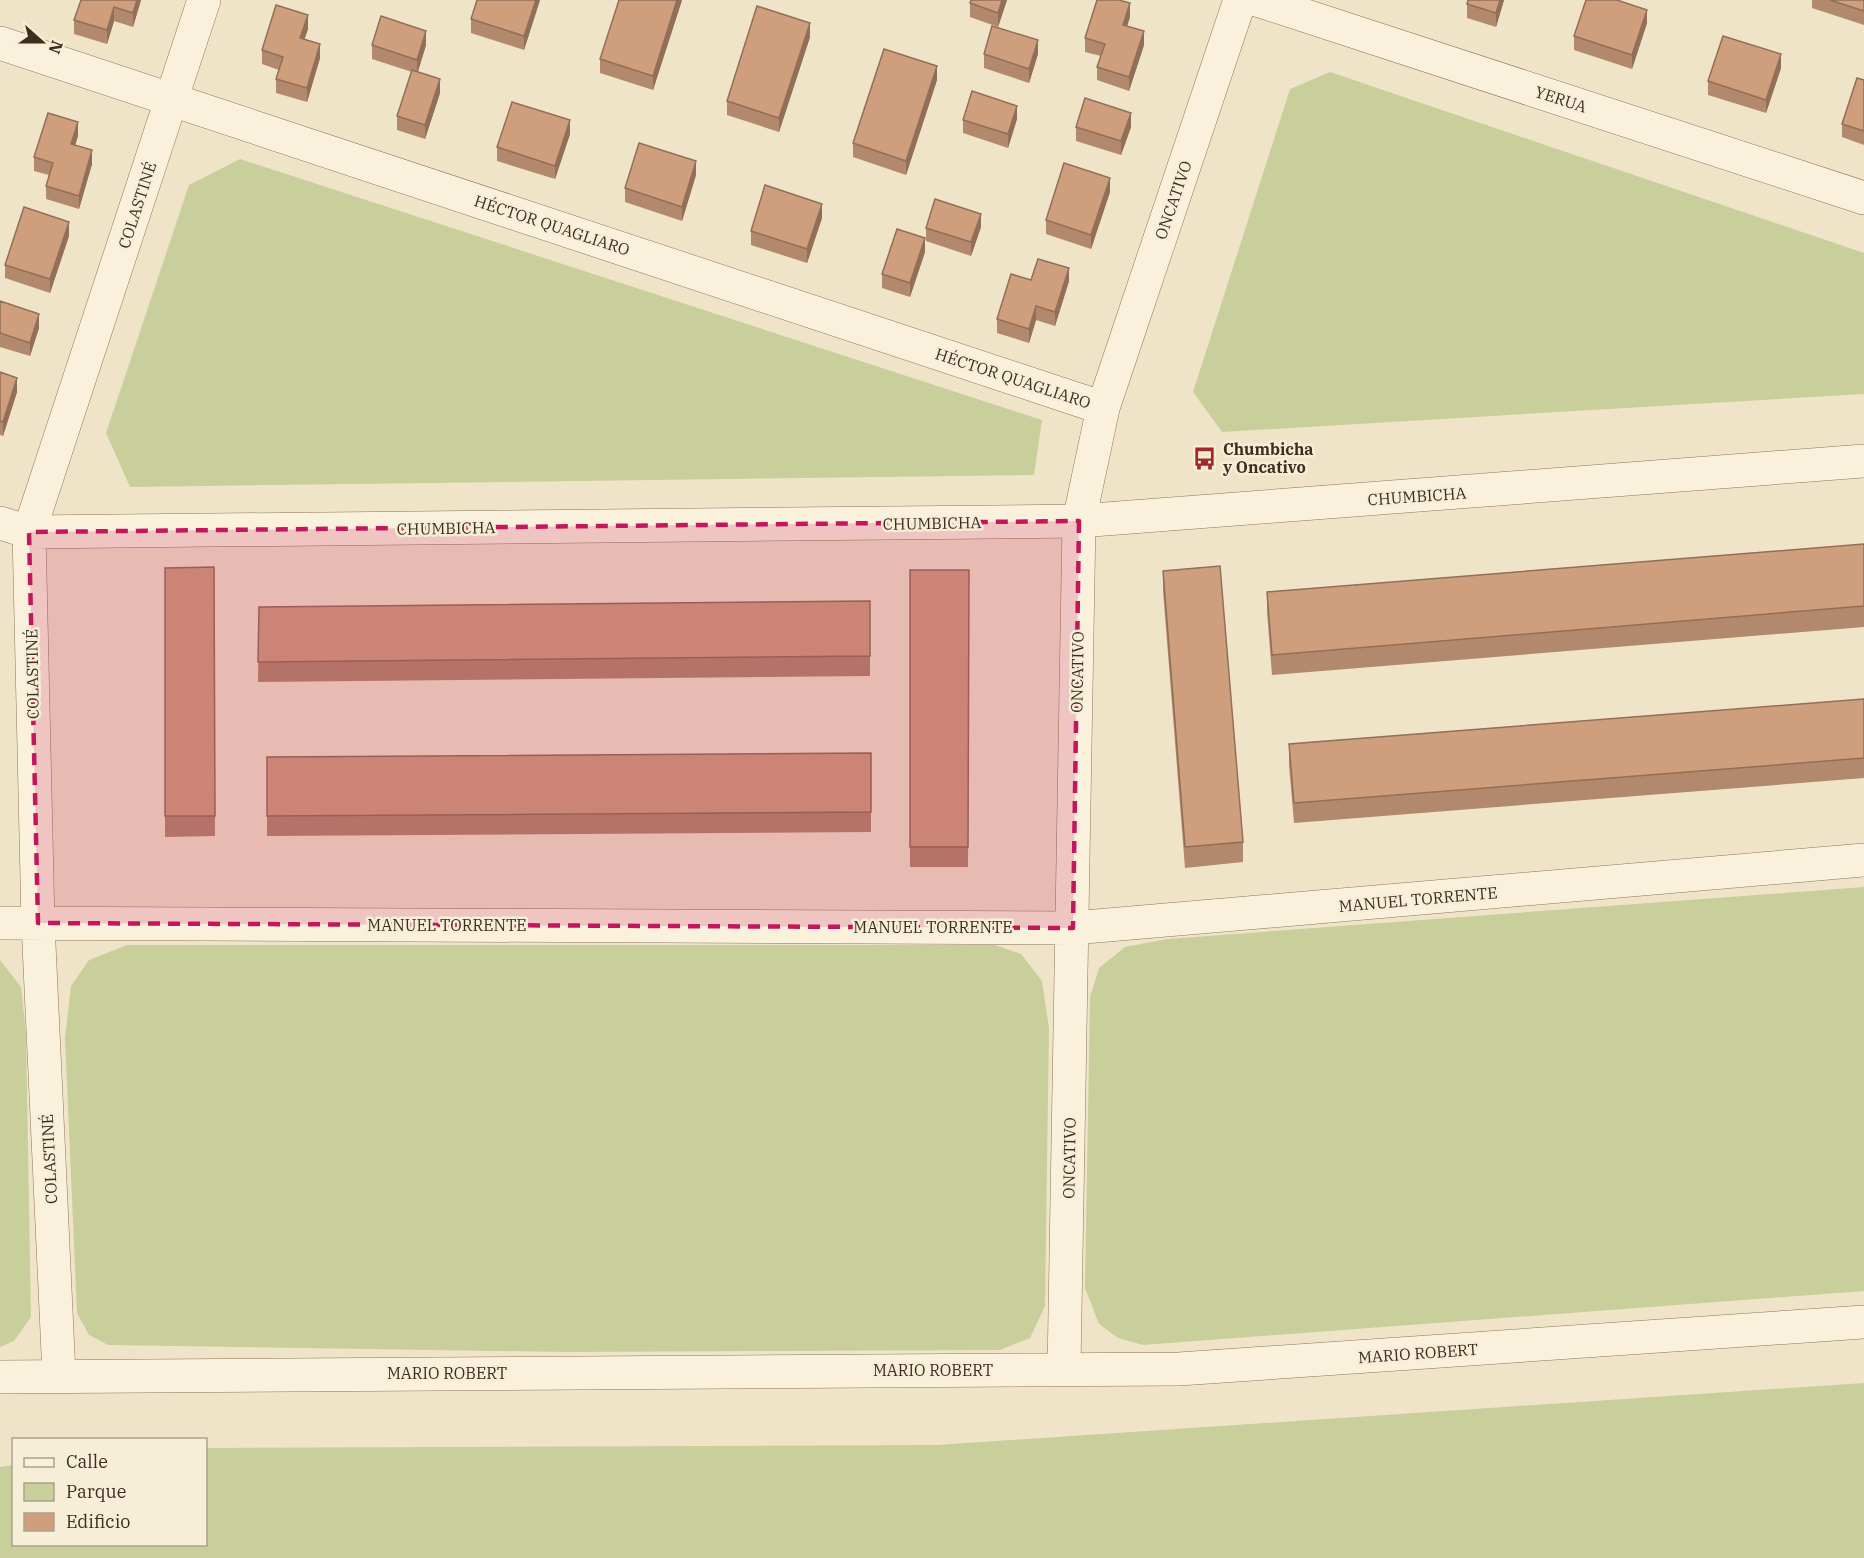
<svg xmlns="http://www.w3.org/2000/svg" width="1864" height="1558" font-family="'IBM Plex Serif',serif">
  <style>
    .green { fill: #c9cf9b }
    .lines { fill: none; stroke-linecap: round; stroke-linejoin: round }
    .minor-casing { stroke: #8d765c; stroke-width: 34 }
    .minor { stroke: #faf1dc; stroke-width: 33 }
    .wall { fill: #b2896c }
    .shaded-wall { fill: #916f58 }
    .building { fill: #cf9f7d; stroke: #916f58; stroke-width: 1.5 }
    .marked { fill: #c2185b; fill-opacity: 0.2; stroke: #c2185b; stroke-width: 4.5; stroke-dasharray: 12 8; stroke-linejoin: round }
    .labels { text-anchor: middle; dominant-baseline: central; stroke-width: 5; stroke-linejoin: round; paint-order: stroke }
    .street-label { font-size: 16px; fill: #3d2e20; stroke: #f7eed8 }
    .poi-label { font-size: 16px; font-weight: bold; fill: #3d2e20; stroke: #f7eed8; text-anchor: start }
  </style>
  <rect width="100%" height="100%" fill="#f0e4c8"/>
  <path class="green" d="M1330,72L1864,253V394L1222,432L1193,392L1290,89Z
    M240,159L1042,420L1034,475L130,487L106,433L189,185Z
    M1864,887V1291L1143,1345L1118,1338L1099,1324L1085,1288L1090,997L1099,968L1125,947L1167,939Z
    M127,945H995L1021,954L1042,981L1049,1028L1045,1306L1030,1338L1000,1350L567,1352L108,1345L89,1335L77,1313L65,1038L71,986L89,960Z
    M0,960L21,987L26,1034L31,1317L14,1341L0,1347Z
    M1864,1383V1558H0V1467L13,1465L14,1544H206V1448L937,1445Z"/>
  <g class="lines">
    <defs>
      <path id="minor" d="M1257,0L1864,198
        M0,43L1103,408
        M0,523L29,532L1079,521L1864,461
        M0,923L1073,928L1864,860
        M1064,1369L1079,521L1103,408L1240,0
        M59,1375L38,923L29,532L204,0
        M0,1377L1179,1369L1864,1322"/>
    </defs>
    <use href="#minor" class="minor-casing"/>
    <use href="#minor" class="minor"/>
  </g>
  <path class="wall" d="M81,0H141L133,27L114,21L107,44L74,34V20Z
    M477,0H540L524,50L471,33V19Z
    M682,0L653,90L600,73V59Z
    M971,0H1007L998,27L970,17V3Z
    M1468,0H1504L1496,27L1467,18V4Z
    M1812,0H1864V25L1812,8Z
    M1130,17L1127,26L1144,45L1129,91L1097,80V67L1101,56L1085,52V38Z
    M1647,23L1632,69L1574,50V36Z
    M308,29L304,40L320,58L307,102L276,93V79L279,70L262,64V50Z
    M810,37L779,132L727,115V101Z
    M372,45H426L418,72L440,93L425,139L397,130V116L412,72L372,59Z
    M984,54H1038L1029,83L984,68Z
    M1781,68L1766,113L1708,95V81Z
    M937,80L906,175L853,157V143Z
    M1864,80V145L1842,137V124Z
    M1017,119L1008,148L963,133V120Z
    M1076,127H1131L1121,155L1076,141Z
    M570,134L555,179L497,161V147Z
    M78,136L75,145L92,164L79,209L46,199V186L49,175L34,171V157Z
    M696,175L682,221L625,202V188Z
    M1110,192L1091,249L1046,234V220Z
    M822,218L807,263L751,245V231Z
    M981,227L971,256L926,241V228Z
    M69,236L50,293L5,278V265Z
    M925,252L910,297L882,288V274Z
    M1031,280L1069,281L1055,326L1036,320L1029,343L997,333V319Z
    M0,301L39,328L30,356L0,347Z
    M0,372L17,392L3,436L0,435Z
    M1864,544V627L1272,675L1267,612V592Z
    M214,567L215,836L165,837V568Z
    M910,570H969L968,867H910Z
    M1163,571L1243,842V862L1185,868L1163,591Z
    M870,601V676L258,682L259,607Z
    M1864,699V778L1294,823L1289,765V744Z
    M871,753V832L267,836V757Z"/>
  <path class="shaded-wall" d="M137,0H141L133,27V13Z
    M536,0H540L524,50V36Z
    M677,0H682L653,90V76Z
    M1002,0H1007L998,27V13Z
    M1500,0H1504L1496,27V13Z
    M1130,3V17L1123,39V25Z
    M114,7V21L107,44V30Z
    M1647,10V23L1632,69V55Z
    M308,15V29L300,52V38Z
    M810,23V37L779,132V118Z
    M426,31V45L417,74V60Z
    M1144,31V45L1129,91V77Z
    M1038,40V54L1029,83V69Z
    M320,44V58L307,102V88Z
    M1781,54V68L1766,113V100Z
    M937,66V80L906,175V161Z
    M440,79V93L425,139V125Z
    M1017,106V119L1008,148V134Z
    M1131,113V127L1121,155V141Z
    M570,120V134L555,179V166Z
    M78,122V136L71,158V144Z
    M92,150V164L79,209V196Z
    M696,161V175L682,221V207Z
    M1110,178V192L1091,249V235Z
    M822,204V218L807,263V249Z
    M981,214V227L971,256V242Z
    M69,222V236L50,293V279Z
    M925,238V252L910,297V283Z
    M1069,268V281L1055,326V312Z
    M1036,306V320L1029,343V329Z
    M39,314V328L30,356V343Z
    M17,378V392L3,436V422Z"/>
  <path class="building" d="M81,0H137L133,13L114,7L107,30L74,20Z
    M477,0H536L524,36L471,19Z
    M619,0H677L653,76L600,59Z
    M971,0H1002L998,13L970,3Z
    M1097,0H1119L1130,3L1123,25L1144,31L1129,77L1097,67L1105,44L1085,38Z
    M1468,0H1500L1496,13L1467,4Z
    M1586,0H1617L1647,10L1632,55L1574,36Z
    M1830,0H1864V11Z
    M276,5L308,15L300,38L320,44L307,88L276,79L283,57L262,50Z
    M757,6L810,23L779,118L727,101Z
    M381,16L426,31L417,60L372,45Z
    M992,26L1038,40L1029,69L984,54Z
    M1723,36L1781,54L1766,100L1708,81Z
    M884,49L937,66L906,161L853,143Z
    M412,70L440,79L425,125L397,116Z
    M1857,78L1864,80V131L1842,124Z
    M972,91L1017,106L1008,134L963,120Z
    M1085,98L1131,113L1121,141L1076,127Z
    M512,102L570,120L555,166L497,147Z
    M48,113L78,122L71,144L92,150L79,196L46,186L53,163L34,157Z
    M639,143L696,161L682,207L625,188Z
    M1064,163L1110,178L1091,235L1046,220Z
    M765,185L822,204L807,249L751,231Z
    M935,199L981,214L971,242L926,228Z
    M24,207L69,222L50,279L5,265Z
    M897,229L925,238L910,283L882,274Z
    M1038,259L1069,268L1055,312L1036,306L1029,329L997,319L1011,274L1031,280Z
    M0,301L39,314L30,343L0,333Z
    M0,372L17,378L3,422L0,421Z
    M1864,544V606L1272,655L1267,592Z
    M1220,566L1243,842L1185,847L1163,571Z
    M214,567L215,816H165V568Z
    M910,570H969L968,847H910Z
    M870,601V656L258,662L259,607Z
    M1864,699V758L1294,803L1289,744Z
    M871,753V812L267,816V757Z"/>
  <path class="marked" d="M1079,521L1073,928L38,923L29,532Z"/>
  <defs>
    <symbol id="bus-bare" viewBox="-9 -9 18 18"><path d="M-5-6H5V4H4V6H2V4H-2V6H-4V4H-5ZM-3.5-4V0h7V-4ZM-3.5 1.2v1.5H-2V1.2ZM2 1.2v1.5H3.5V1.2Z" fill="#9e2a2b" stroke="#f7eed8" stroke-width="2.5" paint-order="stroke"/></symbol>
  </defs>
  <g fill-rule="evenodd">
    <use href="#bus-bare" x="1188" y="442" width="33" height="33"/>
  </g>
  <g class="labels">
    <g class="street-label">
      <text transform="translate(1561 99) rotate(18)">YERUA</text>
      <text transform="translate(1173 200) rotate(-71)">ONCATIVO</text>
      <text transform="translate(137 205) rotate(-72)">COLASTINÉ</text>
      <text transform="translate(552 225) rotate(18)">HÉCTOR QUAGLIARO</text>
      <text transform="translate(1013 378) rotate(18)">HÉCTOR QUAGLIARO</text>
      <text transform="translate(1417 496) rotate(-4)">CHUMBICHA</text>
      <text transform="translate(932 523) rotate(-1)">CHUMBICHA</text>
      <text transform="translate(446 528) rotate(-1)">CHUMBICHA</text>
      <text transform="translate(1077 672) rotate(-89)">ONCATIVO</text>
      <text transform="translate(32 674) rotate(-91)">COLASTINÉ</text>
      <text transform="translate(1418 899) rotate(-5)">MANUEL TORRENTE</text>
      <text x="447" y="925">MANUEL TORRENTE</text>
      <text x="933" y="927">MANUEL TORRENTE</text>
      <text transform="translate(1069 1158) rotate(-89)">ONCATIVO</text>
      <text transform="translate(49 1159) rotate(-93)">COLASTINÉ</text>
      <text transform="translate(1418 1353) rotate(-4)">MARIO ROBERT</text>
      <text x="933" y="1370">MARIO ROBERT</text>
      <text x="447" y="1373">MARIO ROBERT</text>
    </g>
    <g class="poi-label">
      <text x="1223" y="449">Chumbicha<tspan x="1223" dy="18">y Oncativo</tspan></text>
    </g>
  </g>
  <rect x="12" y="1438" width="195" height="108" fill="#f7eed8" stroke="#ada18e" stroke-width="1.5"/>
  <rect x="24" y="1458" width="30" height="9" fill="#faf1dc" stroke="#ada18e" stroke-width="1.5"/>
  <text x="66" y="1468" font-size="18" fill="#3d2e20">Calle</text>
  <rect x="24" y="1483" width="30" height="18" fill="#c9cf9b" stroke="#ada18e" stroke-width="1.5"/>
  <text x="66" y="1498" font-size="18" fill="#3d2e20">Parque</text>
  <rect x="24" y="1513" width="30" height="18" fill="#cf9f7d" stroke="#ada18e" stroke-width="1.5"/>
  <text x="66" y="1528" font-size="18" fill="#3d2e20">Edificio</text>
  <g transform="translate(42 42) rotate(111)" stroke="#f7eed8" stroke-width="4.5" paint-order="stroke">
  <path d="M0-4.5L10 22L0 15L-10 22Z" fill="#3d2e20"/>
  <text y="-9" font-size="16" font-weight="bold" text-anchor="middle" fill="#3d2e20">N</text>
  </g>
</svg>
